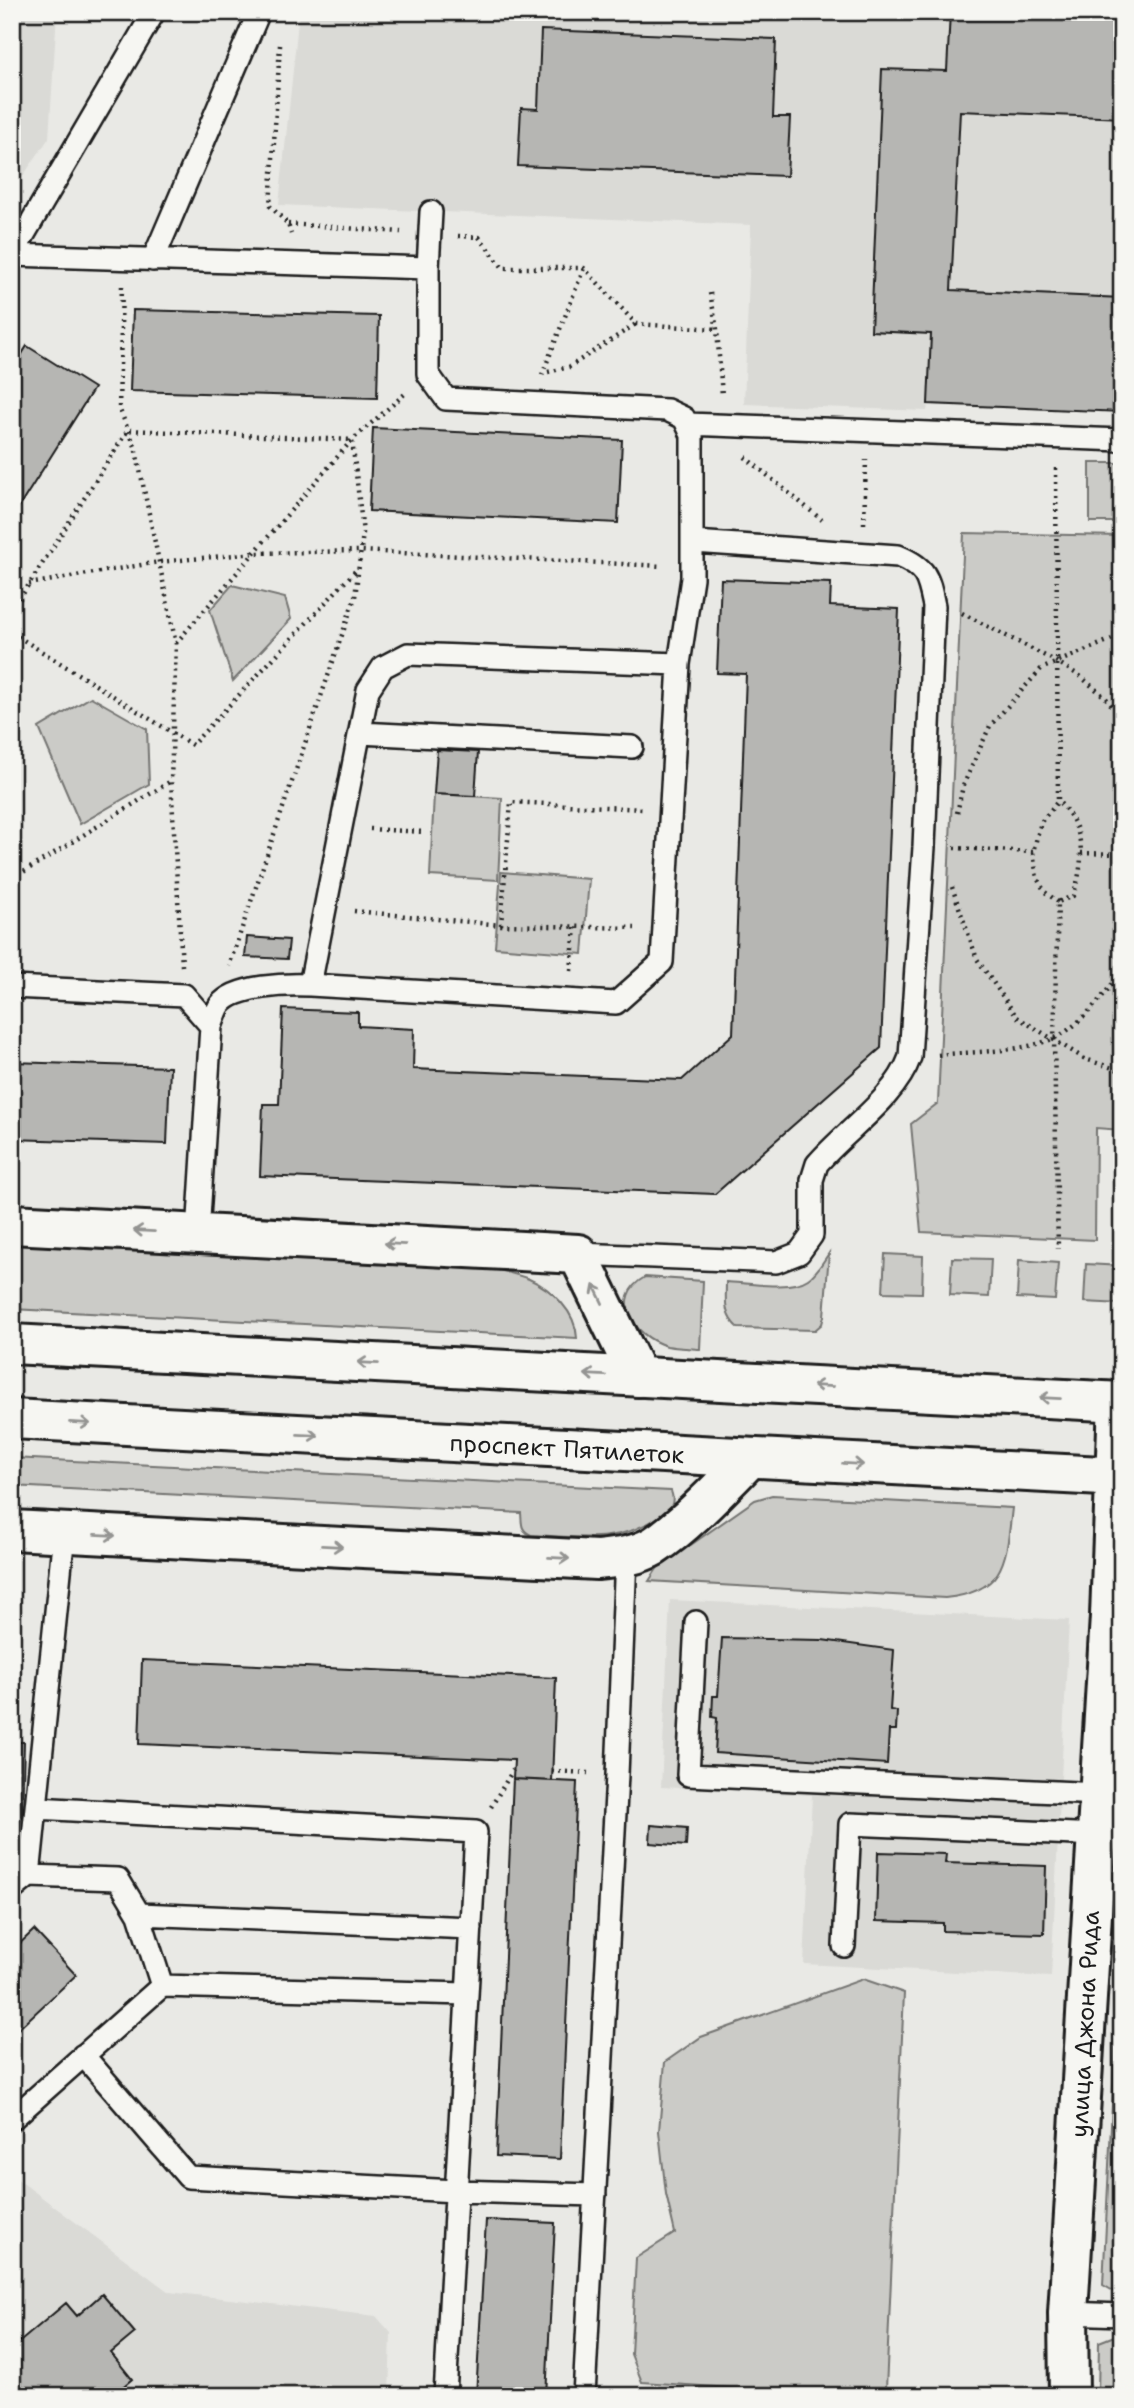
<svg xmlns="http://www.w3.org/2000/svg" width="1134" height="2408" font-family="'Shantell Sans',sans-serif">
  <style>
    .built { fill: #dadad6 }
    .green { fill: #cbcbc7; stroke: #747472; stroke-width: 2 }
    .building { fill: #b6b6b3; stroke: #1c1c1c; stroke-width: 2 }
    .lines { fill: none; stroke-linecap: round; stroke-linejoin: round }
    .lane-casing { stroke: #1c1c1c; stroke-width: 26 }
    .street-casing { stroke: #1c1c1c; stroke-width: 44 }
    .secondary-casing { stroke: #1c1c1c; stroke-width: 44 }
    .path { stroke: #1c1c1c; stroke-width: 4.5; stroke-dasharray: 2 5; stroke-linecap: butt }
    .lane { stroke: #f6f6f2; stroke-width: 21 }
    .street { stroke: #f6f6f2; stroke-width: 38 }
    .secondary { stroke: #f6f6f2; stroke-width: 38 }
    .oneway { stroke: #949492 }
    .labels { text-anchor: middle; dominant-baseline: central; stroke-width: 5; stroke-linejoin: round; paint-order: stroke }
    .street-label { font-size: 24px; fill: #1c1c1c; stroke: #f6f6f2 }
  </style>
  <rect width="100%" height="100%" fill="#e9e9e5"/>
  <filter id="ink" filterUnits="userSpaceOnUse"><feTurbulence type="fractalNoise" baseFrequency=".0143" numOctaves="2"/><feDisplacementMap in="SourceGraphic" scale="14" xChannelSelector="R" yChannelSelector="G"/><feConvolveMatrix kernelMatrix="1 2 1 2 8 2 1 2 1" color-interpolation-filters="sRGB"/></filter>
  <g filter="url(#ink)">
    <path class="built" d="M12,12H57L49,138L12,192Z
      M299,12H1122V412L928,404L927,411L744,404L751,225L279,205Z
      M670,1600L1069,1620L1051,1977L804,1964L812,1795L661,1787Z
      M12,2175L169,2292L376,2316L391,2333L389,2396H12Z"/>
    <path class="green" d="M1090,463H1122V522H1090Z
      M964,533L1122,536V1130L1096,1128L1095,1240L921,1232L911,1124L938,1103Z
      M232,585L285,598L291,619L233,681L210,610Z
      M91,697L147,729L149,784L80,824L39,728Z
      M434,794L502,798L498,880L430,876Z
      M501,872L589,879L583,954L495,947Z
      M12,1244L490,1268C502,1271 517,1274 529,1279C552,1289 576,1312 577,1338L12,1309Z
      M829,1253L824,1316L822,1324L815,1330L738,1328C723,1315 726,1301 726,1282C747,1283 791,1291 808,1279C817,1273 823,1262 829,1253Z
      M885,1254L923,1256L922,1293L883,1292Z
      M952,1258L991,1259L989,1297L950,1295Z
      M1019,1260L1058,1263L1055,1300L1017,1298Z
      M1086,1264L1122,1266V1304L1084,1302Z
      M645,1277L703,1281L700,1349C690,1348 677,1348 667,1346C634,1337 608,1298 645,1277Z
      M12,1458L671,1491C676,1504 670,1510 659,1517C615,1545 581,1537 531,1535C520,1530 522,1523 521,1513L12,1486Z
      M772,1495L1012,1508C1006,1559 1007,1592 945,1598L649,1581L660,1564L685,1549L755,1500Z
      M1122,1906V2296L1103,2285Z
      M863,1979L904,1993L886,2389L835,2395L642,2382L631,2354L636,2258L675,2233L666,2194L659,2131L665,2062L701,2037Z
      M1122,2333V2396H1098L1099,2342Z"/>
    <path class="building" d="M950,12L1122,19V118L960,111L951,290L1122,298V412L928,404L931,334L871,331L882,69L947,71Z
      M541,30L776,39L773,117H790L787,176L518,166L521,108L538,109Z
      M133,310L379,316L377,398L130,391Z
      M27,346L94,388L12,518V370Z
      M373,428L622,440L618,523L369,511Z
      M721,579L831,583L830,606L899,609L881,1048L715,1194L260,1176L263,1104H279L283,1009L358,1012V1026L414,1029L413,1069L682,1080L733,1034L746,674L717,673Z
      M437,750L478,752L475,796L434,794Z
      M247,937L289,940L287,959L245,957Z
      M12,1062L170,1067L167,1144L12,1139Z
      M722,1638L822,1640L894,1650L890,1710L897,1711L896,1730H889L887,1764L715,1753L717,1718L712,1717L713,1696H718Z
      M142,1660L556,1678L552,1781L513,1779L514,1760L139,1744Z
      M12,1742H24L22,1817H12Z
      M513,1779L577,1782L560,2159L496,2156Z
      M651,1825L687,1828L686,1846L650,1843Z
      M878,1852L946,1854L945,1863L1046,1866L1044,1934L943,1931V1923L876,1921Z
      M34,1930L76,1975L12,2035V1951Z
      M486,2220L555,2223L546,2396H476Z
      M102,2294L135,2333L111,2353L132,2379L112,2396H17L12,2390V2343L15,2346L66,2303L77,2316Z"/>
    <g class="lines">
      <defs>
        <path id="lane" d="M12,255L428,268V374L446,399L667,410L684,418L692,435V578L679,664L408,654L383,667L368,690L310,985C288,984 235,985 220,1005C216,1011 214,1020 211,1026
          M12,255L154,12
          M153,260L259,12
          M428,268L431,212
          M687,424L1122,440
          M360,733L632,747
          M310,985L616,1003L662,962L679,664
          M12,987L184,995L211,1026L198,1234
          M578,1254L776,1262L799,1253L812,1235V1180L817,1164C846,1130 895,1099 910,1057L924,847L934,606C928,577 927,568 898,556L694,542
          M696,1622L688,1775L1099,1794
          M36,1808L476,1832L445,2396
          M29,1876L64,1533
          M12,1890L29,1876L118,1879L139,1914L162,1986
          M139,1914L471,1928
          M844,1946L850,1824L1097,1835
          M83,2055L188,2177L456,2191L595,2195
          M12,2119L162,1986L467,1994
          M1068,2313L1122,2315
          M584,2396L617,1775L626,1556"/>
        <path id="street" d="M12,1224L578,1254L638,1377
          M12,1530L597,1560C616,1558 637,1556 654,1546C687,1524 722,1486 750,1458
          M1069,2396L1068,2313L1110,1616L1118,1401"/>
        <path id="secondary" d="M12,1344L1122,1402
          M12,1419L1122,1477"/>
      </defs>
      <use href="#lane" class="lane-casing"/>
      <use href="#street" class="street-casing"/>
      <use href="#secondary" class="secondary-casing"/>
      <path class="path" d="M280,45L270,206L288,224L291,234
        M288,224L401,232
        M458,236L479,237L503,268H584L636,324L717,329
        M122,286L119,408L135,446L176,644L171,781L182,966
        M710,293L717,329L722,396
        M548,372L569,367L636,324
        M542,375L584,268
        M745,457L822,520
        M1056,468L1058,801C1086,828 1085,861 1073,896L1058,902L1054,1039L1058,1249
        M864,524L866,460
        M29,584L159,562L256,553L361,551L663,566
        M12,611L128,430L352,440L363,533L355,597L229,966
        M962,613L1057,662L1080,676L1106,698L1122,720
        M12,633L192,745L358,568
        M176,643L352,440L407,392
        M957,813L963,786L990,726L1041,669L1122,635
        M370,829L424,832
        M954,848L1033,852
        M1081,853L1122,854
        M12,879L171,781
        M952,887L977,959L1017,1017L1085,1059L1122,1071
        M1058,902L1045,892L1037,878L1033,852L1041,822L1058,801
        M354,911L501,925L635,928
        M501,925L511,802L642,809
        M571,971L575,927
        M938,1055C975,1051 1017,1053 1052,1039C1077,1030 1106,993 1122,971
        M552,1771L588,1773
        M491,1807L513,1770"/>
      <use href="#lane" class="lane"/>
      <use href="#street" class="street"/>
      <use href="#secondary" class="secondary"/>
    </g>
    <defs><path id="oneway-shaft" d="M-6 0H5M1.5-3L5.5 0L1.5 3" fill="none" stroke-width="1.6" stroke-linecap="round" stroke-linejoin="round" transform="scale(1.75)"/></defs>
    <g class="oneway">
      <use href="#oneway-shaft" transform="translate(144 1231) rotate(-177)"/>
      <use href="#oneway-shaft" transform="translate(395 1244) rotate(-177)"/>
      <use href="#oneway-shaft" transform="translate(598 1294) rotate(-116)"/>
      <use href="#oneway-shaft" transform="translate(368 1363) rotate(-177)"/>
      <use href="#oneway-shaft" transform="translate(595 1375) rotate(-177)"/>
      <use href="#oneway-shaft" transform="translate(823 1386) rotate(-177)"/>
      <use href="#oneway-shaft" transform="translate(1050 1398) rotate(-177)"/>
      <use href="#oneway-shaft" transform="translate(80 1423) rotate(3)"/>
      <use href="#oneway-shaft" transform="translate(308 1435) rotate(3)"/>
      <use href="#oneway-shaft" transform="translate(853 1464) rotate(3)"/>
      <use href="#oneway-shaft" transform="translate(105 1535) rotate(3)"/>
      <use href="#oneway-shaft" transform="translate(332 1546) rotate(3)"/>
      <use href="#oneway-shaft" transform="translate(559 1558) rotate(3)"/>
    </g>
  </g>
  <g class="labels">
    <g class="street-label">
      <text transform="translate(567 1449) rotate(3)">проспект Пятилеток</text>
      <text transform="translate(1085 2024) rotate(-87)">улица Джона Рида</text>
    </g>
  </g>
  <rect width="1134" height="2408" fill="none" stroke="#f6f6f2" stroke-width="42"/>
  <rect x="21" y="21" width="1092" height="2366" fill="none" stroke="#1c1c1c" stroke-width="2.5" filter="url(#ink)"/>
</svg>
